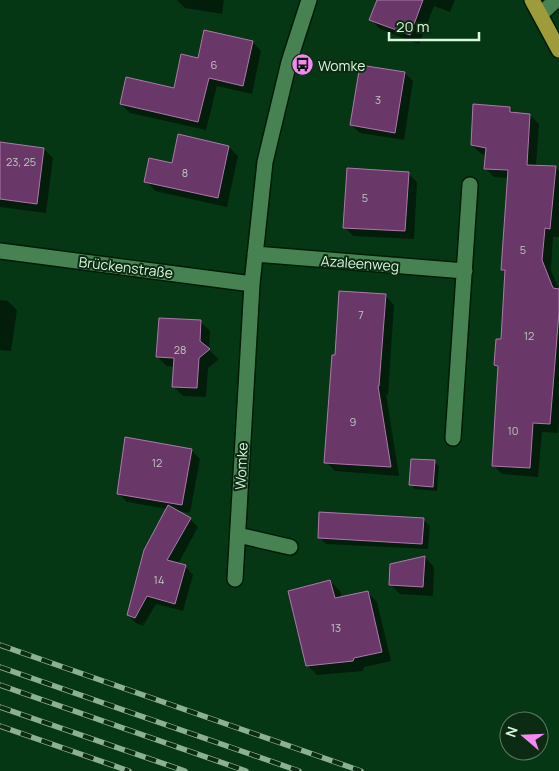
<svg xmlns="http://www.w3.org/2000/svg" width="559" height="771" font-family="Manrope,sans-serif">
  <style>
    .shadow { fill: #0007 }
    .building { fill: #6a3868; stroke: #ae78ab }
    .lines { fill: none; stroke-linecap: round; stroke-linejoin: round }
    .minor-casing { stroke: #001c05; stroke-width: 18 }
    .major-casing { stroke: #001c05; stroke-width: 18 }
    .minor { stroke: #468252; stroke-width: 15 }
    .major { stroke: #9d9b3a; stroke-width: 15 }
    .rail-casing { stroke: #8bb092; stroke-width: 5.5 }
    .rail { stroke: #0b2b12; stroke-width: 4; stroke-dasharray: 11; stroke-linecap: butt }
    .labels { text-anchor: middle; dominant-baseline: central; stroke-width: 4; stroke-linejoin: round; paint-order: stroke }
    .number-label { font-size: 11px; fill: #bcc7be }
    .poi-label { font-size: 14px; fill: #d8f7db; stroke: #0b2b12; text-anchor: start }
    .street-label { font-size: 14px; fill: #d8f7db; stroke: #0b2b12 }
  </style>
  <rect width="100%" height="100%" fill="#063715"/>
  <path class="shadow" d="M177,0H224L222,14L185,8Z
    M378,0H455L450,12L434,6L419,44L380,29L371,20Z
    M253,42L261,51L252,94L217,86L206,130L130,113L121,104L175,89L199,59Z
    M361,66L405,73L413,81L404,140L360,133L351,125Z
    M510,108L516,114L530,115L539,124L536,166L556,168L559,171V237H553L551,270L559,290V422L558,433L542,432L538,477L502,474L493,465L499,369L496,365L502,340L506,274L502,269L508,178L494,177L485,168L487,155L481,154L472,145Z
    M179,136L229,147L238,156L227,207L155,191L146,181L173,164Z
    M0,143L44,149L53,158L46,213L0,207Z
    M409,174L417,182L414,239L353,236L345,228Z
    M385,295L394,305L388,395L386,394L399,476L335,471L326,462L336,356Z
    M0,300L8,301L17,310L11,351L0,350Z
    M201,322L210,331L209,350L219,359L208,368L206,397L183,396L173,386L175,367L167,366L157,357Z
    M191,450L200,459L190,513L176,511L190,519L198,527L178,564L185,566L193,575L183,611L156,604L143,626L136,623L128,615L167,509L127,502L118,493Z
    M434,462L439,466L437,491L415,489L410,484Z
    M423,519L430,526L428,549L326,544L319,537Z
    M425,557L434,567L433,596L400,594L391,585Z
    M330,581L340,591L342,598L367,592L377,602L391,661L364,667L363,671L317,675L307,665Z"/>
  <path class="building" d="M377,0H423L410,35L369,20Z
    M204,30L253,41L243,86L209,78L198,122L120,104L126,77L174,88L181,54L198,58Z
    M360,65L405,72L395,133L350,125Z
    M473,104L510,107V112L530,114L527,165L556,166L550,229L545,228L542,260L553,288L559,289V312L550,424L533,423L530,468L492,466L498,366L494,365L496,339H501L505,270H501L508,170L484,169L486,148L471,145Z
    M178,134L229,146L218,198L144,182L149,158L172,163Z
    M0,142L44,148L37,204L0,199Z
    M347,168L409,172L405,231L343,228Z
    M339,291L386,294L379,386H378L391,467L324,463L332,355H335Z
    M159,318L201,320L200,341L210,349L199,358L197,388L172,387L174,358L156,357Z
    M125,437L192,449L182,505L117,494Z
    M411,459L435,460L433,487L409,485Z
    M168,505L191,518L167,560L186,565L175,604L147,596L135,618L127,615L144,550Z
    M319,512L424,518L422,544L318,538Z
    M425,556L423,587L389,585L390,564Z
    M330,580L335,598L368,591L382,652L354,658L353,661L306,666L288,591Z"/>
  <g class="lines">
    <defs>
      <path id="minor" d="M541,14L556,0
        M0,251L252,284
        M255,254L465,271
        M453,438L470,185
        M238,535L290,547
        M235,579L252,284L265,162L289,62L309,0"/>
      <path id="major" d="M532,0L559,50"/>
    </defs>
    <use href="#minor" class="minor-casing"/>
    <use href="#major" class="major-casing"/>
    <use href="#minor" class="minor"/>
    <use href="#major" class="major"/>
    <defs>
      <path id="rail" d="M0,645L361,771
        M0,667L299,771
        M0,685L246,771
        M0,707L185,771
        M0,726L129,771"/>
    </defs>
    <use href="#rail" class="rail-casing"/>
    <use href="#rail" class="rail"/>
  </g>
  <defs>
    <symbol id="bus-disc" viewBox="-11 -11 22 22"><circle r="9.5" fill="#f489f0" stroke="#0b2b12"/><path d="M-5-6H5V4H4V6H2V4H-2V6H-4V4H-5ZM-3.5-4V0h7V-4ZM-3.5 1.2v1.5H-2V1.2ZM2 1.2v1.5H3.5V1.2Z" fill="#111"/></symbol>
  </defs>
  <g fill-rule="evenodd">
    <use href="#bus-disc" x="290" y="52" width="25" height="25"/>
  </g>
  <g class="labels">
    <g class="number-label">
      <text x="214" y="64">6</text>
      <text x="378" y="99">3</text>
      <text x="21" y="161">23, 25</text>
      <text x="185" y="172">8</text>
      <text x="365" y="197">5</text>
      <text x="523" y="249">5</text>
      <text x="361" y="314">7</text>
      <text x="529" y="335">12</text>
      <text x="180" y="349">28</text>
      <text x="353" y="421">9</text>
      <text x="513" y="430">10</text>
      <text x="157" y="462">12</text>
      <text x="159" y="579">14</text>
      <text x="336" y="627">13</text>
    </g>
    <g class="poi-label">
      <text x="318" y="65">Womke</text>
    </g>
    <g class="street-label">
      <text transform="translate(360 263) rotate(4)">Azaleenweg</text>
      <text transform="translate(126 267) rotate(7)">Brückenstraße</text>
      <text transform="translate(241 466) rotate(-87)">Womke</text>
    </g>
  </g>
  <g transform="translate(524 736) rotate(289)"><circle r="24" fill="#0b2b12" stroke="#5d7d62"/>
  <path d="M0-4L9 19L0 12L-9 19Z" fill="#f489f0"/>
  <text y="-8" font-size="14" font-weight="bold" text-anchor="middle" fill="#d8f7db">N</text>
  </g>
  <path d="M389 32v8h90v-8" fill="none" stroke="#d8f7db" stroke-width="2.5"/>
  <text x="396" y="32" font-size="15" fill="#d8f7db" stroke="#0b2b12" stroke-width="4" paint-order="stroke">20 m</text>
</svg>
